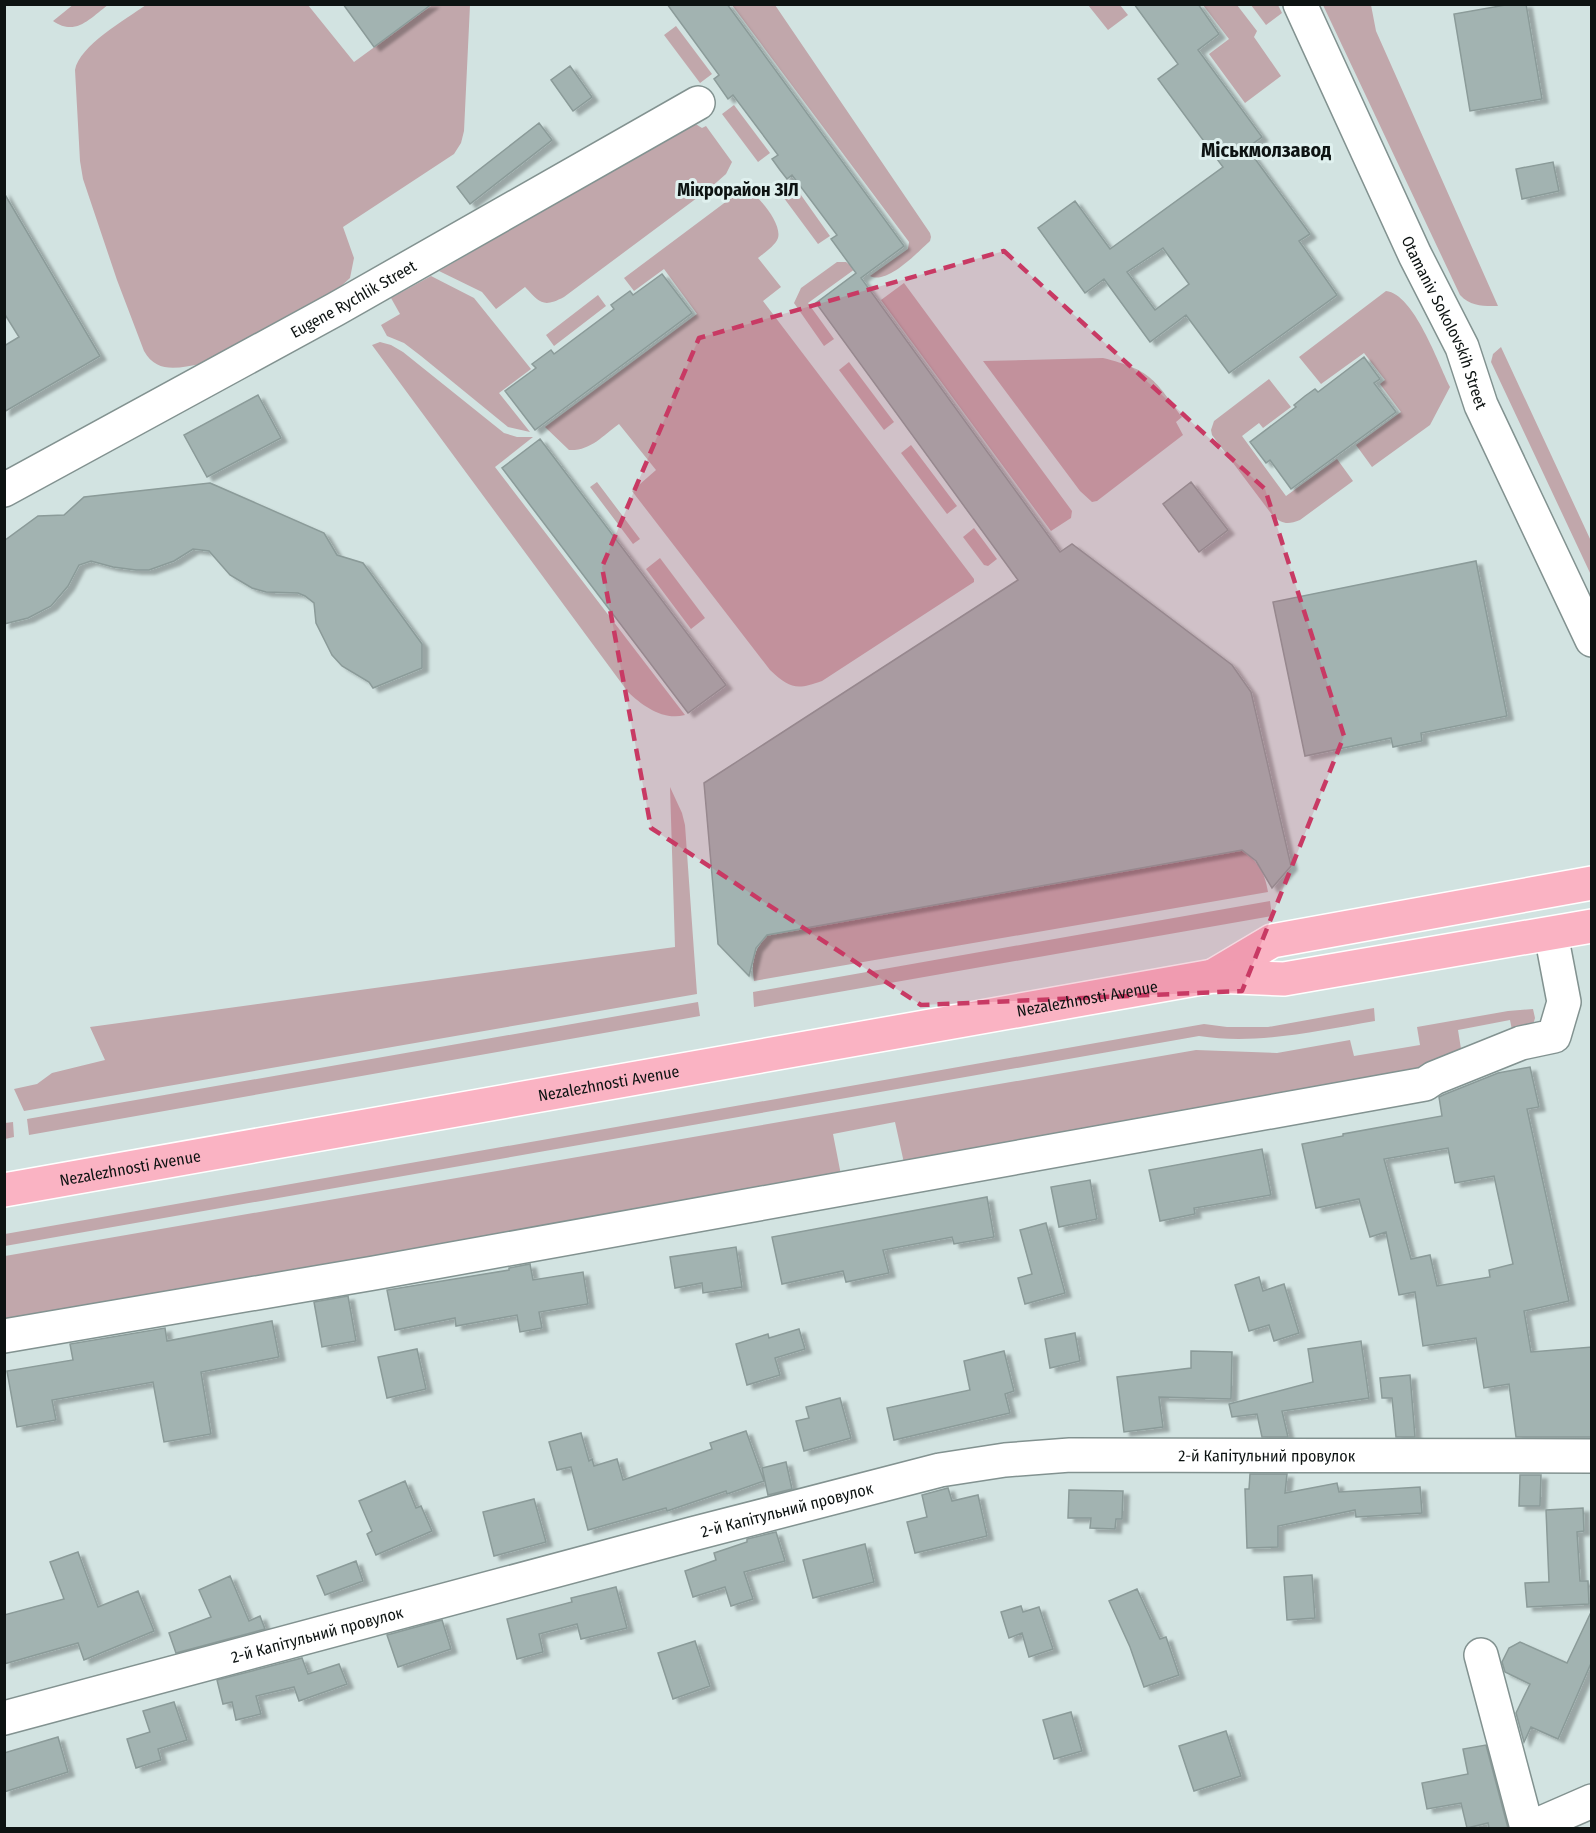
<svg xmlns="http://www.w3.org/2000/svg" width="1596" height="1833" font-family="'Fira Sans Condensed',sans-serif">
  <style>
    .green { fill: #c1a7ab }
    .building { fill: #a2b3b1; stroke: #8b9b99; stroke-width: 1.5; fill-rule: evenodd; filter: url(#shadow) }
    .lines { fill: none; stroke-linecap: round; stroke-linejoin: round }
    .minor-casing { stroke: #829290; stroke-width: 36 }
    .major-casing { stroke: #fff; stroke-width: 36 }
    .minor { stroke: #fff; stroke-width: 33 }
    .major { stroke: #fab3c3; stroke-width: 33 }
    .marked { fill: #c83a64; fill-opacity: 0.2; stroke: #c83a64; stroke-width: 4.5; stroke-dasharray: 12 8; stroke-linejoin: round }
    .labels { text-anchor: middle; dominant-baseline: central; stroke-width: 6; stroke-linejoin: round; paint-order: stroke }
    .street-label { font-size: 16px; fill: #0d1312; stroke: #dff0ee }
    .neighbourhood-label { font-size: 18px; font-weight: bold; fill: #0d1312; stroke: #dff0ee }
    .quarter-label { font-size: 20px; font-weight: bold; fill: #0d1312; stroke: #dff0ee }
  </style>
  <defs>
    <filter id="shadow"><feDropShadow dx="6" dy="4" stdDeviation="1.5" flood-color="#0004"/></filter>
  </defs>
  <rect width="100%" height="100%" fill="#d2e3e1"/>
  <path class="green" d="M74,4H108V5C90,18 76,37 53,21Z
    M146,5H308L354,62L432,5H470L464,131L461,143L454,154L343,227L354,258L350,278L327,299L201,364C178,368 157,374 144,351L117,280L83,179L80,161L75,70C79,46 126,19 146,5Z
    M732,5H775L930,233L931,237L930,241C918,252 887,285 870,276L908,249L909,242Z
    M1088,5H1120L1128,15L1108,30Z
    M1203,5H1237L1257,31L1254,37L1281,76L1245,103L1209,54L1229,39Z
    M1251,5H1278L1282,13L1266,25Z
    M1323,5H1371L1376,31L1498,306C1484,306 1471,307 1460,295Z
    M676,26L712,74L700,83L664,35Z
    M734,105L770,153L758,162L722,114Z
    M694,123L702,128L706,126L732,162L726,174L709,189L564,297C543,308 540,303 525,287L496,309L482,292L439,271Z
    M791,181L830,236L818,244L778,190Z
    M749,191C760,197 782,224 778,238C775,246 765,252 758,258L781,287L763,301L974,579V582L822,681C797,690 790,689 770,670L632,491L656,470L619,424C602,436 591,451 569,450L545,427L697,314L664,269L634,291L624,278L739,192Z
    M837,262H846L855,269L808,303L834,339L824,346L794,303L801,288Z
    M431,276L474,298L531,369L499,393L530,432L508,427L421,356L404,343L387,336L381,325L400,314L391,298Z
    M904,283L1072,511L1071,518L1051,531L881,300Z
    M1386,291C1414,294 1438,363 1450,387L1430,425L1372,467L1356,445L1401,412L1380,384L1385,380L1364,353L1321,384L1299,357Z
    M598,295L606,306L554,346L546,335Z
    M380,342L391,345L403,352L504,433L517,437H533L495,467L685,715C663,721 643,706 628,692L372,345Z
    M1501,347L1591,541V575L1491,362L1493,354Z
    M1103,358C1151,370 1154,379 1182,417L1176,422L1183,435L1097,501L1092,502L1080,491L983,361Z
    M849,362L894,422L884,430L839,370Z
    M1269,379L1291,407L1263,428L1259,423L1242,436L1286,496L1337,459L1353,481L1300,520C1288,525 1282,524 1273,516L1212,435L1211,430L1214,421Z
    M911,445L957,506L947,514L901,453Z
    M597,482L640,539L633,544L590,487Z
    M974,528L997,559L988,566L984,565L963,537Z
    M660,558L705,618L691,629L646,569Z
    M670,787L682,813L685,825L697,994L24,1111L14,1089L37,1084L52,1073L105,1060L90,1027L675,947Z
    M1242,850C1258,862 1265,872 1268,892L754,981C751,960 754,951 767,935Z
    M1270,901L1272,916L754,1007L753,992Z
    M698,1002L700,1016L29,1135L27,1119Z
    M1374,1008L1375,1021C1316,1031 1258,1045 1199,1036L5,1246V1234L1204,1024L1227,1027H1268Z
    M1533,1009L1535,1018L1533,1025L1513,1035L1510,1020L1458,1030L1462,1055L1459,1063L904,1163L895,1122L833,1134L841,1175L5,1326V1256L1196,1050L1277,1053L1350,1040L1354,1056L1420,1045L1417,1027L1508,1011Z
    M13,1122L14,1137L5,1139V1123Z"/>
  <path class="building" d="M343,4H432L374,47Z
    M667,4H727L904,246L861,278L1060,552L1072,544L1232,665L1251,692L1291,866L1272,888L1256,861L1242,850L767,935L756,948L749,976L718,944L704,783L1018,580L816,303L856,273L831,239L837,235L792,175L787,179L780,170L772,159L778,155L733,95L728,99L714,79L719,75Z
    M1134,4H1198L1219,34L1198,50L1262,137L1247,148L1310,234L1299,241L1337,295L1229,373L1186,315L1150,342L1104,279L1085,293L1038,228L1075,201L1110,249L1223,167L1158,79L1178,64ZM1163,248L1189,284L1155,310L1127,272Z
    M1511,4H1526L1542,99L1470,111L1454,14Z
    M570,66L592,97L573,111L551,80Z
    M539,123L552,140L470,204L457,187Z
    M1553,162L1559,191L1522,199L1516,169Z
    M4,193L100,356L4,412V346L19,337L4,313Z
    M662,274L692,313L535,430L505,391L536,368L532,364L551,350L554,354L614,309L611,305L630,291L633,295Z
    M1364,357L1380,379L1374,383L1396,412L1291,489L1270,460L1266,463L1250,442L1296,407L1294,405L1305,396L1315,389L1318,392Z
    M258,395L281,438L207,477L184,435Z
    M540,439L726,685L688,713L502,468Z
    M1191,482L1228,530L1199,552L1163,504Z
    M210,483L324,533L337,555L363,563L422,644V668L373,688L369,682L342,666L332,655L316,623L314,603L305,596L298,593L266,592L252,588L230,575L209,551L193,549L174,561L149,570H136L113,567L91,561L79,565L68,586L51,606L28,618L4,624V541L38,516L64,515L84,497Z
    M1476,561L1507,716L1421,733L1422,741L1393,747L1391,738L1305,756L1273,602Z
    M1530,1067L1539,1107L1527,1109L1569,1301L1524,1311L1531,1352L1592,1347V1437H1516L1509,1384L1484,1388L1476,1338L1423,1346L1415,1292L1399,1295L1386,1232L1370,1237L1359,1199L1316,1208L1302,1144L1343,1136V1134L1442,1116L1439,1097L1443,1095L1498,1073ZM1448,1148L1455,1183L1494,1176L1513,1264L1489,1270L1490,1277L1437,1286L1430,1255L1411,1259L1384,1159Z
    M1262,1149L1271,1195L1194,1208L1195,1214L1160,1221L1149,1170Z
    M1090,1180L1097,1219L1059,1227L1051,1187Z
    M987,1197L994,1237L954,1244L952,1237L883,1250L889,1273L846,1282L843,1271L782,1284L772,1237Z
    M1046,1223L1065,1293L1025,1304L1018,1278L1032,1274L1020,1230Z
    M736,1247L742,1287L703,1293L702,1283L675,1288L670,1257Z
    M530,1264L533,1280L583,1272L588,1304L539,1312L542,1328L520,1332L517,1315L456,1326L455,1318L395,1330L387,1290L509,1270V1268Z
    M1259,1277L1263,1291L1284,1284L1299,1333L1274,1341L1269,1325L1249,1331L1235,1285Z
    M348,1296L356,1341L322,1347L314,1302Z
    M272,1321L279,1357L201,1372L211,1434L164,1442L153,1382L52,1400L56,1420L17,1427L7,1371L73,1360L70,1344L165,1328L167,1341Z
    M799,1329L805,1349L775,1358L780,1375L747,1385L736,1344L768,1334L769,1338Z
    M1075,1333L1080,1361L1050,1368L1045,1339Z
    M1361,1341L1369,1398L1282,1411L1288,1437H1262L1257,1414L1232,1417L1229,1404L1313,1382L1308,1349Z
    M417,1349L426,1389L387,1398L378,1357Z
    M1004,1351L1014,1391L1005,1394L1010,1413L894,1440L887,1408L970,1390L964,1361Z
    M1191,1351L1232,1352L1231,1399L1159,1397L1163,1427L1124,1432L1117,1377L1191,1368Z
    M1410,1375L1415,1437H1396L1392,1398H1382L1380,1378Z
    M840,1398L851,1438L804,1451L796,1421L809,1418L806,1407Z
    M746,1431L764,1481L727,1494L726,1491L667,1511L666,1508L588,1530L571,1467L557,1470L549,1442L581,1433L589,1461L592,1459L594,1466L617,1459L623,1480L712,1449L710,1443Z
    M786,1462L792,1489L768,1495L762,1468Z
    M1250,1474H1287L1285,1493L1337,1483L1339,1492L1420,1487L1422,1513L1356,1517L1355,1510L1278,1526V1547L1247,1548L1245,1489H1249Z
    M1520,1475H1541L1540,1506H1519Z
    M405,1481L416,1508L421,1506L432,1531L376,1555L367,1534L372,1531L359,1501Z
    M948,1488L952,1501L978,1495L987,1536L915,1553L907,1522L927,1517L922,1495Z
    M1069,1490L1123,1491L1122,1519H1116L1115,1529L1090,1528L1091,1518H1068Z
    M534,1499L546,1542L494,1556L483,1512Z
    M1583,1508L1584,1531L1577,1532L1580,1581H1588L1589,1604L1527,1607L1525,1583L1549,1582L1546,1510Z
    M776,1532L785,1561L744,1572L753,1599L731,1606L725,1587L693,1597L685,1571L716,1560L714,1553L747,1542V1539Z
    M865,1544L874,1582L813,1598L803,1560Z
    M78,1552L98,1607L138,1591L154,1631L84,1660L78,1643L4,1664V1615L64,1599L50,1562Z
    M356,1561L363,1581L325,1595L317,1576Z
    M1312,1575L1315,1618L1287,1620L1284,1577Z
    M230,1576L249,1621L260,1616L265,1629L176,1653L169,1633L211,1617L199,1590Z
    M616,1587L627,1628L581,1639L577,1624L539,1634L543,1652L517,1659L507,1619L572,1602L571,1598Z
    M1137,1589L1160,1639L1166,1637L1179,1675L1144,1687L1130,1647L1109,1601Z
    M1021,1606L1023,1612L1039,1607L1053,1649L1029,1657L1022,1633L1009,1638L1001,1612Z
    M1592,1610V1661L1558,1739L1531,1727L1524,1742L1516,1713L1530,1684L1505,1672L1502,1662L1509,1648L1520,1642L1567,1663Z
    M442,1620L451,1649L398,1667L387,1635Z
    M695,1641L710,1686L673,1699L658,1653Z
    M302,1658L308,1674L339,1664L347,1684L299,1701L294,1687L256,1696L261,1714L236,1720L232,1702L223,1704L217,1680Z
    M174,1702L187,1740L158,1749L161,1760L136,1768L127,1739L150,1732L143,1711Z
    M1071,1712L1082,1751L1054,1759L1043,1720Z
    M1226,1731L1241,1776L1194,1791L1179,1746Z
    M58,1737L68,1772L4,1792V1753Z
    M1486,1745L1508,1828H1489L1488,1823L1467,1828L1461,1803L1427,1809L1422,1783L1468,1774L1463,1749Z"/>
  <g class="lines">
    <defs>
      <g id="minor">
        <path id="s1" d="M1300,4L1415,255L1462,347L1481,405L1592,640"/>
        <path id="s2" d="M4,490L336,309L698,103"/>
        <path d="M4,1336L374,1273L1425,1084L1434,1078L1521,1043L1554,1036L1564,1002L1551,934"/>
        <path d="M1481,1655L1527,1828"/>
        <path id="s3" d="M4,1718L692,1534L940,1470L1005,1460L1070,1455L1592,1456"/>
        <path d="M1530,1828L1592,1801"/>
      </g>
      <g id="major">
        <path d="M1213,976L1272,941L1592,883"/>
        <path id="s4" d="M4,1190L1213,976L1284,979L1592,926"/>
      </g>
    </defs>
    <use href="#minor" class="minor-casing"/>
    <use href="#major" class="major-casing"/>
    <use href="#minor" class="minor"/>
    <use href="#major" class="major"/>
  </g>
  <path class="marked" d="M1004,251L1265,489L1344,736L1242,991L921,1005L651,828L602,567L699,338Z"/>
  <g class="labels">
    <g class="street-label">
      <text stroke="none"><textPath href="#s2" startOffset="398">Eugene Rychlik Street</textPath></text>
      <text stroke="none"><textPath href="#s1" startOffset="350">Otamaniv Sokolovskih Street</textPath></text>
      <text stroke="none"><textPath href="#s4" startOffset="1100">Nezalezhnosti Avenue</textPath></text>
      <text stroke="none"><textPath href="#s4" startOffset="614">Nezalezhnosti Avenue</textPath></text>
      <text stroke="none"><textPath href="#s4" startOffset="128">Nezalezhnosti Avenue</textPath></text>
      <text stroke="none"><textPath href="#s3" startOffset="1296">2-й Капітульний провулок</textPath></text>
      <text stroke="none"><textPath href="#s3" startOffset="810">2-й Капітульний провулок</textPath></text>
      <text stroke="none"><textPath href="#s3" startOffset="324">2-й Капітульний провулок</textPath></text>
    </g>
    <g class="neighbourhood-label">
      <text x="738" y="190">Мікрорайон ЗІЛ</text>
    </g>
    <g class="quarter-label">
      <text x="1266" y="150">Міськмолзавод</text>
    </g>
  </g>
  <rect width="1596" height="1833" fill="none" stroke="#0d1312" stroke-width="12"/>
</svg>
